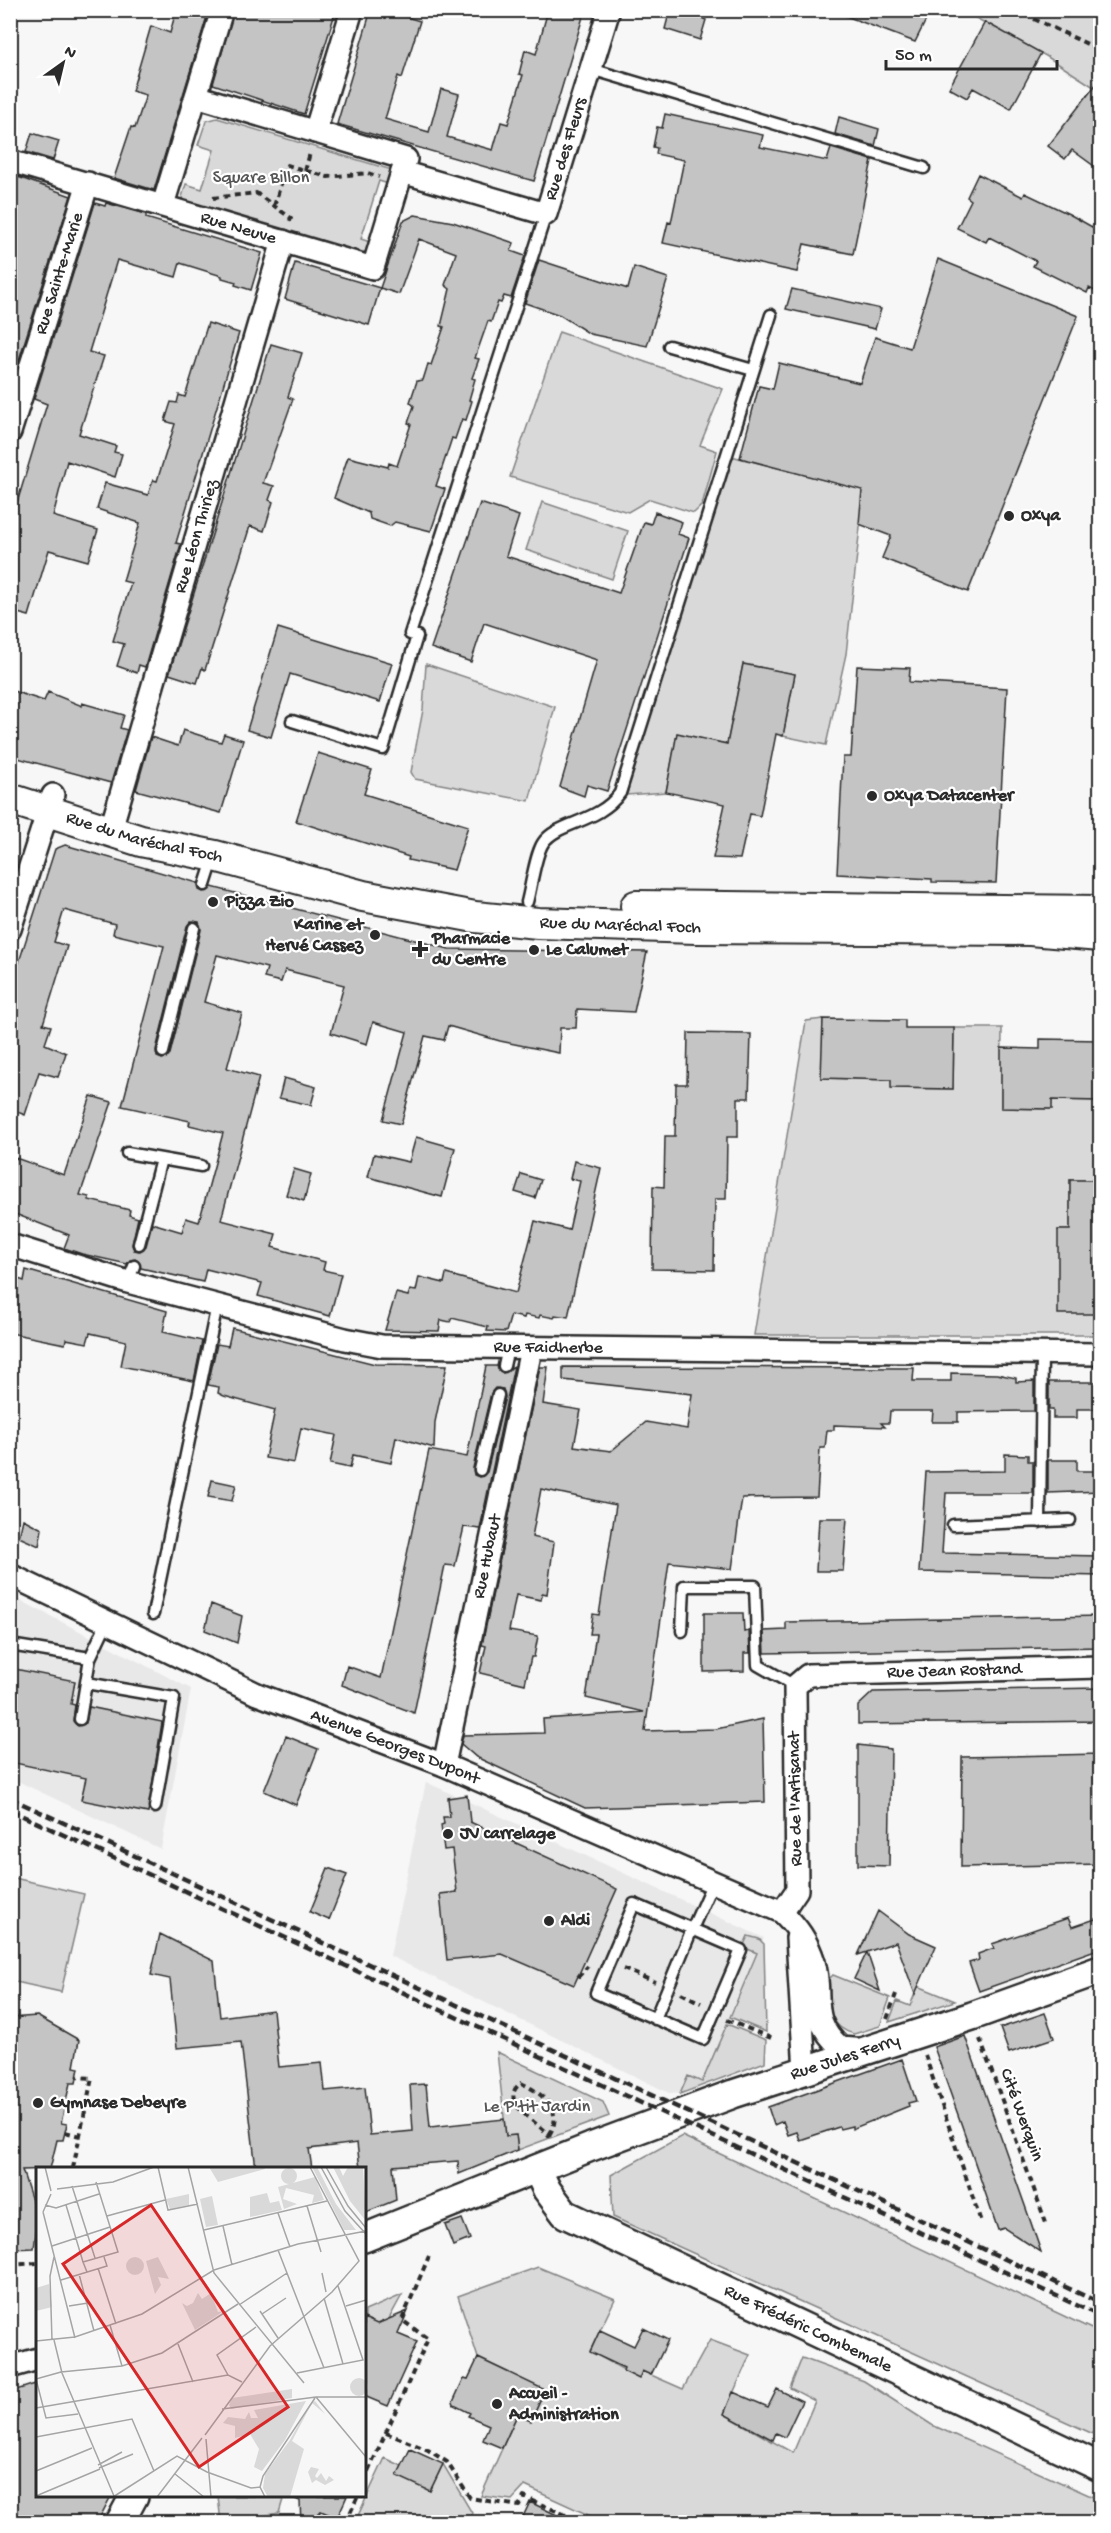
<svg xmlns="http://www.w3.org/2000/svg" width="1111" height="2533" font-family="'Gochi Hand',sans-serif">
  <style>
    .built { fill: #e8e8e8 }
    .green { fill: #d9d9d9; stroke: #828282; stroke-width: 1.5 }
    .building { fill: #c4c4c4; stroke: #2b2b2b; stroke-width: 1.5; fill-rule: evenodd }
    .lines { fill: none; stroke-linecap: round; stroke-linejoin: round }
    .service-casing { stroke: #2b2b2b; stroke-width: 15 }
    .minor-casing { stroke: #2b2b2b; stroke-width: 26 }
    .tertiary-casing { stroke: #2b2b2b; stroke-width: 32 }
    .secondary-casing { stroke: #2b2b2b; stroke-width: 34 }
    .path { stroke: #2b2b2b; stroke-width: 4; stroke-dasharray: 6 4.5; stroke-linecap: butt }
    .service { stroke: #fff; stroke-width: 10 }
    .minor { stroke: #fff; stroke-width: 21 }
    .tertiary { stroke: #fff; stroke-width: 27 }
    .secondary { stroke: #fff; stroke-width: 30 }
    .rail { stroke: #2b2b2b; stroke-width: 4.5; stroke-dasharray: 9 4.5; stroke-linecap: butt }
    .poi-dot { fill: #2b2b2b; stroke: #fff; stroke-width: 2 }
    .labels { text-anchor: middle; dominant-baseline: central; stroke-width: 4.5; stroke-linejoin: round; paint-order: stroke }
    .street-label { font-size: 18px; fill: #2b2b2b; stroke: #fff }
    .park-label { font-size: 18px; fill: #565656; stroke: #fff }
    .poi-label { font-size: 18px; font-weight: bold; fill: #2b2b2b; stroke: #fff; text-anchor: start }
    .inset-road { fill: none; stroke: #a5a5a5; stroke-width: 1.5 }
    .view { fill: #d62828; fill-opacity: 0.15; stroke: #d62828; stroke-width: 3 }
    .inset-edge { fill: none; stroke: #2b2b2b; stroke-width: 3 }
  </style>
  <rect width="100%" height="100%" fill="#f7f7f7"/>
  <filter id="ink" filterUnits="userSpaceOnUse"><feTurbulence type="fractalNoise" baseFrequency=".0167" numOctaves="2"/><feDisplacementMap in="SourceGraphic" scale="12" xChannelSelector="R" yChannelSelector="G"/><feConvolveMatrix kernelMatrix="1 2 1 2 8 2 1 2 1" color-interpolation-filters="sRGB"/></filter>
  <g filter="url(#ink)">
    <path class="built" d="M10,1595L191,1689L161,1849L11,1778Z
      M426,1782L764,1938L702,2082L688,2076L680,2094L669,2093L390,1956Z"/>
    <path class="green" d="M1096,10L1100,12V91L1046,56L963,11Z
      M217,118L392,170L394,186L379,181L361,239L376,244L375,248L362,253L188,204L182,197L186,184L202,189L214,150L198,145L206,121Z
      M559,332L723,389L700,445L717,451L702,505L694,513L650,499L628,512L510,477Z
      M731,456L864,490L846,654L826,745L783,736L795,674L743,664L727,744L677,734L666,792L627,795L639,741Z
      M542,502L628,531L612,579L526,550Z
      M426,664L555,707L529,801L415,779L411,772L423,710Z
      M823,1019L822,1078L891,1080L892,1088L953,1089L954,1028H1002L1001,1108L1051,1109L1052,1100L1100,1101V1180H1070V1230H1058L1100,1314V1335H754L806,1021Z
      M10,1877L84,1894L61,1992L11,1981Z
      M748,1936L759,1939L764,1944L766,2032L730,2017L757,1953L743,1947Z
      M833,1975L890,1998L880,2026L854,2034C825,2026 831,2004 829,1979Z
      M918,1986L955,2001L889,2022L897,2001L910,2006Z
      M727,2024L766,2040L765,2062L680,2094L688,2076L702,2082Z
      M497,2052L603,2102L609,2116L518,2150L516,2135L506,2136Z
      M682,2136L1100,2333V2437L613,2217L611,2175Z
      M538,2267L615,2299L590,2351L638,2378L642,2371L683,2389L710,2340L750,2355L724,2414L793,2453L815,2401L790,2388L802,2358L864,2381L932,2425L1100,2500V2522H594L593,2517L525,2486L512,2500L481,2496L517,2415L531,2421L545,2390L478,2358L458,2296Z
      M402,2295L384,2328L366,2319L365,2321V2311Z
      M385,2458L402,2466L430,2491L443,2464L472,2513L467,2522H355Z
      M218,2496H284L279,2513L227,2522H221Z"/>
    <path class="building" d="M185,10H209L154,190L114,178L131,127L135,128L146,95L132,91L151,26L170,33L176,11L184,14Z
      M234,10H336L304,114L213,84Z
      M371,10H405L403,16L420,21L402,78L398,76L385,119L429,132L441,89L459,94L447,137L493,150L501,122L508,124L523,75L519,74L525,50L536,54L548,10H585L534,181L337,124Z
      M670,10H704L702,18L706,20L700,40L665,29Z
      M839,10H931L915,42L838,13Z
      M985,22L1041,53L1011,109L973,88L967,98L949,88Z
      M1101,78V171L1072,150L1065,159L1048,146Z
      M665,114L763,135L760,147L827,161L831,148L872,160L853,254L804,244L797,272L663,243L668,222L671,223L684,160L656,154L657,148L653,147L657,127L662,128Z
      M839,117L879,129L875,146L835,134Z
      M32,133L59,141L53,160L26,152Z
      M978,174L1023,197L1025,193L1069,214L1101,232V294L1089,288L1087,293L1033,266L1036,261L989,237L986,242L957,228L971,200L967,197Z
      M18,177L71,196L10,388V179L17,181Z
      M95,203L105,206L106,203L146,214V218L262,253L251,290L235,285L236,282L222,278V276L180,263L176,277L117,260L89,352L104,356L79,434L116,446L114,452L122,454L115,477L67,461L53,516L98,530L88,561L49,550L29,616L10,611V526L47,404L34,399Z
      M415,215L453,222L514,243L511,251L525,256L511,298L504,296L501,303L498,302L491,322L488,321L475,358L479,359L472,378L475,379L469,400L472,401L466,420L462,419L455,439L452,438L436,486L445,489L431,531L395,522L390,526L370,519L369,513L334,498L348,457L388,467L389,463L397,466L411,424L408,423L414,406L410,402L417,381L423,380L428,364L431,365L444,327L441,326L450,289L445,285L456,253L419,239L399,294L380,288L403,221Z
      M938,259L1078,316L968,592L882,558L891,536L859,524L862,490L740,458L759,386L773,389L779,363L860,383L875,337L910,348Z
      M539,260L628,289L634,267L668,278L647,346L590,334L560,315L525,303Z
      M295,263L380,288L369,325L285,299Z
      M792,289L881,309L875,329L786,309Z
      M208,323L239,333L176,543L181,544L145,667L139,665L137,673L117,666L124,644L113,641L131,583L123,581L140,523L97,509L105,483L148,495L153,480L157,481L175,424L165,421L171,402L177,403L179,395L185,397Z
      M271,344L302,353L288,397L293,399L263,483L274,486L269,500L273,502L264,531L250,526L205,670L202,668L197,683L169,674Z
      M480,503L519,516L506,556L619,593L644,522L651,524L655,512L682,522L678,534L689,538L607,791L587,785L584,796L560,787L597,660L484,623L471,662L431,648Z
      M278,628L392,663L380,702L290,674L271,737L247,730Z
      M743,664L795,674L783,736L776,734L760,816L750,814L740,859L713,858L725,804L666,792L677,733L727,744Z
      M857,666L910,668L909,682L1007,688L996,883L932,882V879L837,874L843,757H851Z
      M10,690L44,701L48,692L82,706V703L124,715L120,728L127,730L111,783L10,756Z
      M183,730L221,742L224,734L243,740L221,813L136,790L151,737L178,746Z
      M318,753L372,770L364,794L468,826L454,870L408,860L409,857L296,821Z
      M65,845L198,883L199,890L203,892L212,887L449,949L647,952L634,1012L577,1009L576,1028H560L559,1053L500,1041L448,1026L444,1040L425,1036L401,1124L383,1120L407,1032L373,1022L367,1044L331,1033L344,985L285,970L281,982L264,978L267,968L217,955L204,1002L242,1013L227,1068L259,1077L221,1220L276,1234L272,1247L325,1262L323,1270L341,1274L330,1316L258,1296L262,1283L206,1269L203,1282L141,1268L136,1259L130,1260L127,1264L82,1254L64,1248L69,1235L10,1212V1156L64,1175L91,1096L112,1102L80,1195L89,1197V1200L130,1210L129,1215L138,1218L132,1245L134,1250L140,1251L146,1246L152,1223L182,1232L186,1218L199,1222L223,1133L189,1125L190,1121L122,1106L164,946L113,934L115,924L64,910L54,942L67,946L43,1024L51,1026L45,1044L66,1053L58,1077L39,1072L25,1115L10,1109V990L55,849ZM191,921L199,922L201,930L170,1054L162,1059L157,1057L156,1050L187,926Z
      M823,1019L905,1020V1028H954L953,1089L891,1088V1080L821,1078Z
      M688,1033L751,1034L749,1098H738V1137H727L726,1199H715L714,1270L652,1269L653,1186L664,1187L665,1136H675L676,1084H687Z
      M1040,1039L1101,1040V1101L1052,1100V1109L1001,1108V1048L1040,1049Z
      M284,1078L316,1087L311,1105L279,1098Z
      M416,1137L455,1148L442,1197L368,1177L374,1154L409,1162Z
      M574,1161L601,1168L568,1317L555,1315L554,1318L540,1315L539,1318L525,1315L524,1318L511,1315L506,1332L487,1331L488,1327L452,1318L450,1322L441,1320L439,1331L385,1330L396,1293L408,1296L410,1290L416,1291L419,1277L444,1283L446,1274L516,1293L535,1221L569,1230L580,1181L570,1179Z
      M294,1169L311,1174L304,1201L286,1195Z
      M521,1174L541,1180L535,1198L515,1192Z
      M1070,1180H1101V1314H1058V1230H1070Z
      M26,1270L167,1311L163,1332L202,1341L194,1381L121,1366L126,1341L90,1333L87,1343L66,1339L65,1344L10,1333V1276L24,1281Z
      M232,1328L375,1364L447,1365L435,1422L434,1448L396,1437L391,1463L353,1455L350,1468L330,1464L336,1435L301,1428L294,1463L265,1458L275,1410L224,1396L218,1393L219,1387L208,1385L217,1344L228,1346Z
      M486,1366H497L503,1373L514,1366L480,1529L464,1527L455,1566L445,1565L414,1713L342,1685L347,1666L381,1678L429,1450L467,1457ZM495,1388L503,1389L505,1397L487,1472L479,1477L474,1475L473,1468L491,1393Z
      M540,1367H548L543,1404L581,1410L574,1446L611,1451L646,1422L687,1429L692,1394L563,1380V1367L914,1368L913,1381H951V1373L997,1374L1016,1378V1382L1034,1381V1411L958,1412V1422H932L933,1411H890L889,1423H881L885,1427L834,1425V1430H827L825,1448H820L817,1497L742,1498L732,1569L669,1562L645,1731L716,1729L763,1719L765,1802L585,1808L476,1757L461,1744L463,1735L544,1733L543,1719L644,1712L586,1698L596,1634H590L593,1614L599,1615L616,1505L541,1489L532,1537L554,1542L547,1594L542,1593L541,1600L516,1595L509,1631L538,1636L534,1657H531L525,1684L480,1673L486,1646L482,1645Z
      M1049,1382H1101V1409H1077V1418H1053V1410H1049Z
      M1005,1454L1028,1455V1461H1033V1493H946L942,1553L1101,1556V1576L919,1572L926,1472L1005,1471Z
      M1048,1460H1077V1471H1101V1491L1048,1493Z
      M212,1480L236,1485L232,1501L208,1497Z
      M819,1518H847L843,1571H816Z
      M23,1519L42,1529L39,1546L19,1537Z
      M211,1604L242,1616L237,1643L205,1630Z
      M704,1613H743L744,1632L749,1631L750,1653H744V1671L704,1672Z
      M1101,1616V1647L765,1653L764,1631L786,1630V1622Z
      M10,1668L75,1681L71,1704L75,1705L73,1721L78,1726L86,1723L89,1707L162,1722L148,1813L81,1800L86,1778L10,1762Z
      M1101,1688V1721L858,1724V1706L873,1692Z
      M286,1736L318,1749L296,1805L264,1791Z
      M858,1745L891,1749L889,1866L858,1865Z
      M1101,1754V1864L961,1867L962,1757Z
      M467,1795L470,1822L617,1889L574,1985L502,1954L447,1960L440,1894L457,1892L452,1849L444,1850L441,1825L444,1824L443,1817H450L448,1798Z
      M328,1868L347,1875L329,1920L310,1912Z
      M878,1911L909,1934L936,1946L915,1994L896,1942L867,1952L880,1991L854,1979L867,1952L858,1955Z
      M1101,1917V1948L979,1991L969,1963L979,1960L978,1954L994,1948L992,1944L1068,1918L1072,1927Z
      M160,1934L214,1961L220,2017L273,2010L279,2067L322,2063L325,2091L365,2087L370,2135L413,2131L410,2085L426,2084L430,2127L504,2119L506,2136L516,2135L518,2150L459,2174L458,2161L393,2166L396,2200L364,2213V2169H360L357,2143L309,2149L312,2169H256L241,2042L177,2048L170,1979L151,1975Z
      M1045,2013L1054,2038L1009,2053L1000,2028Z
      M37,2016L79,2040L74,2067L79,2068L76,2083H70L61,2123L67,2124L63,2140H57L50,2169L22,2170L38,2219L34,2248L10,2249V2018Z
      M965,2036L1029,2217L1041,2252L1004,2228L998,2230L974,2160L934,2047Z
      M902,2059L916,2101L908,2103L909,2106L852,2129V2126L840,2129L839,2127L800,2140L797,2132L788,2135L783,2121L774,2125L768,2107Z
      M462,2219L470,2239L453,2246L445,2225Z
      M408,2311L398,2334L417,2342L388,2406L364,2396V2318L377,2324Z
      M643,2328L668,2340L651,2375L642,2371L639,2379L623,2371L624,2368L590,2352L600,2330L634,2346Z
      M478,2358L545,2390L531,2421L517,2415L502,2448L483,2440L489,2425L468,2416L470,2413L454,2405L453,2402L464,2378L468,2379Z
      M38,2383V2496H111L97,2523H31L25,2519L10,2523V2392Z
      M777,2389L802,2401L785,2437L776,2433L773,2440L724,2414L733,2392L768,2407Z
      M410,2449L443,2464L430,2491L397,2476Z
      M289,2496H347L337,2518L321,2511L309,2523H301L300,2501Z
      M530,2502L573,2523H520Z"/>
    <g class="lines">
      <defs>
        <path id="service" d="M591,69L924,168
          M669,346L753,370
          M292,721L383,749L417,636L410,634L546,214
          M205,885L214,857
          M527,902C531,888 535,855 543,843C557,822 599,823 620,793L771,315
          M163,1052L194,928
          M127,1153L201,1166
          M139,1244L161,1159
          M128,1282L134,1266
          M504,1366L508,1348
          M480,1470L498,1395
          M1040,1522L1042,1353
          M953,1525L1070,1520
          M153,1614L217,1305
          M682,1631L684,1586H755L758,1665L795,1686
          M10,1645L90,1658L80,1719
          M90,1658L107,1622
          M86,1683L174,1698L155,1807
          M655,2019L692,1929L634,1904L596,1993L703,2039L741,1950L692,1929L713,1882"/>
        <g id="minor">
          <path d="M196,96L222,10"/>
          <path d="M315,132L352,10"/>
          <path id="s1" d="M10,161L373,268L406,159L196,96L163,205"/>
          <path id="s2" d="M402,172L546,214L609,10"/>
          <path id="s3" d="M10,432L88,183"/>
          <path id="s4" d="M110,832L283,241"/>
          <path d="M10,929L53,795"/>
          <path id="s5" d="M10,1245L128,1282L345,1339L382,1346L1100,1354"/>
          <path id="s6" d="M10,1575L257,1694L444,1765L782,1912C798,1928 807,1940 814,1962C824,1998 807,2018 841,2048L866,2050"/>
          <path id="s7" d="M444,1765L531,1349"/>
          <path id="s8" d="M782,1912L797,1890L795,1686L808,1675L1100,1667"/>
          <path d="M797,1938L805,2071"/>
          <path d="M10,2367L38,2359"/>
        </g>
        <g id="tertiary">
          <path id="s9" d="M537,2169L547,2190L565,2214L1100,2467"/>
          <path id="s10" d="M364,2238L591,2147L733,2094L972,2016L1100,1970"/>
          <path d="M120,2522L134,2496"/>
        </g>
        <g id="secondary">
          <path id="s11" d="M10,799L141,841L215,856L363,896L475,917L538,923L696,928L1030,930L1100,936"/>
          <path d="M636,906L1100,911"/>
        </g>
      </defs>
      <use href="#service" class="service-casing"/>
      <use href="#minor" class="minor-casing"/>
      <use href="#tertiary" class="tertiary-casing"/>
      <use href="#secondary" class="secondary-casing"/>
      <path class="path" d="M1015,10L1100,50
        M305,171L310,153
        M213,198L256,193L291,218L290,221
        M274,206L287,165L328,177L368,173L379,177
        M623,1969L655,1982
        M578,1977L588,1966
        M681,1993L701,2003
        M887,2019L896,1994
        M727,2020L771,2038
        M980,2039L1046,2223
        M925,2055L981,2222
        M65,2132L80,2136
        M549,2135C565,2112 543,2093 521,2083C496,2102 539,2122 550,2137
        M73,2168L92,2078L77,2077
        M10,2265L38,2263
        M386,2433L428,2450L447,2462L470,2498L519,2506L524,2497L582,2522
        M364,2481L428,2339L402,2320L429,2256
        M294,2522H300
        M346,2522L358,2496"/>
      <use href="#service" class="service"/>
      <use href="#minor" class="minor"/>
      <use href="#tertiary" class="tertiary"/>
      <use href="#secondary" class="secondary"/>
      <path class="rail" d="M10,1798L1100,2303
        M10,1810L1100,2316"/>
    </g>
  </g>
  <g class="poi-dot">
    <circle cx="1009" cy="516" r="6"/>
    <circle cx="872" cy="796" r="6"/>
    <circle cx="213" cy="902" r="6"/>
    <circle cx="375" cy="935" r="6"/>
    <path d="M417 940h6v6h6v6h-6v6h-6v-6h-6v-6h6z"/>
    <circle cx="534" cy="950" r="6"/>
    <circle cx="448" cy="1834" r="6"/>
    <circle cx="549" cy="1921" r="6"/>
    <circle cx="38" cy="2103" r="6"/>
    <circle cx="497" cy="2404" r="6"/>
  </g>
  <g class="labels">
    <g class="street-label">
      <text stroke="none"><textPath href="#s2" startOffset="218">Rue des Fleurs</textPath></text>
      <text stroke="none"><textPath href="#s1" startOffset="238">Rue Neuve</textPath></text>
      <text stroke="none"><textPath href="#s3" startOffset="166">Rue Sainte-Marie</textPath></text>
      <text stroke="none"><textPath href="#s4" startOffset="308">Rue Léon Thiriez</textPath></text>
      <text stroke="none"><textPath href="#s11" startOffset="140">Rue du Maréchal Foch</textPath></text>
      <text stroke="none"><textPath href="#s11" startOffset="626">Rue du Maréchal Foch</textPath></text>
      <text stroke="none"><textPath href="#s5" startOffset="552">Rue Faidherbe</textPath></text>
      <text stroke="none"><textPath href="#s7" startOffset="213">Rue Hubaut</textPath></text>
      <text stroke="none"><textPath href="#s8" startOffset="394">Rue Jean Rostand</textPath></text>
      <text stroke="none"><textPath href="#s6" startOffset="422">Avenue Georges Dupont</textPath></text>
      <text transform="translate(796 1799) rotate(-91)">Rue de l'Artisanat</text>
      <text stroke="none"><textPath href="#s10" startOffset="514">Rue Jules Ferry</textPath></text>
      <text transform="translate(1021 2115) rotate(70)">Cité Werquin</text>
      <text stroke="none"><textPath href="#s9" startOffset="322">Rue Frédéric Combemale</textPath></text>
    </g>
    <g class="park-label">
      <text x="261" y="178">Square Billon</text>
      <text x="537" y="2107">Le P'tit Jardin</text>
    </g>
    <g class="poi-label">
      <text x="1021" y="516">Oxya</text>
      <text x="884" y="796">Oxya Datacenter</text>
      <text x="225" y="902">Pizza Zio</text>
      <text x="363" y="925" text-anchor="end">Karine et<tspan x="363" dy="21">Hervé Cassez</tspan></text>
      <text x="432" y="939">Pharmacie<tspan x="432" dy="21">du Centre</tspan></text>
      <text x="546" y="950">Le Calumet</text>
      <text x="460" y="1834">JV carrelage</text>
      <text x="561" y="1921">Aldi</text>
      <text x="50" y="2103">Gymnase Debeyre</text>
      <text x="509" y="2394">Accueil -<tspan x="509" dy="21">Administration</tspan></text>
    </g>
  </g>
  <g transform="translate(36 2167)">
    <rect width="330" height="330" fill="#f7f7f7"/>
    <path d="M173,0H228L229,2L182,15ZM276,0H281L300,37L320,63H308ZM297,0H303L307,9L312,0H327L330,54L314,34ZM245 9a8 8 0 1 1 16 0a8 8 0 1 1-16 0ZM279,10L288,33L276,36L278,28L250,21L247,32L261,37L248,42L242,20ZM231,26L234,36L243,34L246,43L214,50V30ZM153,27V38L134,42L130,32ZM176,29L182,58L170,60L164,32ZM122,90L133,112L122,110L125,118L119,127L110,94ZM90 99a9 9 0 1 1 18 0a9 9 0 1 1-18 0ZM13,117L16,140L0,144V121ZM162,126L166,132L175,126L182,145L188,144L159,163L146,136L151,139L157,136ZM314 220a9 9 0 1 1 18 0a9 9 0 1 1-18 0ZM256,222V231L195,242L193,238L196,231ZM270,234L249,273L226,304L218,300L223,282L214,267L199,271V259L187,256L192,250L209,252L213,245L215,251H222L218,243ZM279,234L289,247L276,236L256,274L268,282L254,330H232L227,321L229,307L254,273L271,242L274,237ZM275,300L283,302L279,309L281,311L285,306L290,314L293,309L298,313L289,318L280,313L276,316L272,305Z" fill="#d9d9d9"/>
    <path class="inset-road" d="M9,0L15,24M122,0L132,43L162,37M152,0L178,106L268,216M285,0L309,44L330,67M290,0L312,39L330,61M36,19L59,91M21,22L77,15L118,0M9,38L20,41L63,27M30,38L47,95M271,39L285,85M7,45L39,171M7,45L15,27M242,46L254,80M71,49L129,33M187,59L196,98M168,63L291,34M16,79L74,60M242,83L288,201M62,101L80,157M51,105L47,95L82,85L60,15M286,106L290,125M43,107L58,164M25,113L71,99L68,90M288,131L307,197M203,138L251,106M33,139L52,136M310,139L330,133M224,144L242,171M226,147L250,131M74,158L86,199M16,173L14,109L18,90M18,173L26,206L78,329M0,174L39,170L106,147L178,103L262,77L330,64M142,177L157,215M25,205L86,199L126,186L202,137M261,206L327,193L302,119M192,208L181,188L220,160M0,212L10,251L42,247M0,212L25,205M280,230L330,290M0,241L192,208L206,215M186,242L280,230H330M169,268L234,179L296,125L323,94L274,0M0,270L96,252L118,304M170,272L175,330M62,298L86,285M63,301L97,287M0,304L56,281M139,307L168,330M224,320L227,309L279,231M0,329L64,302M77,330L141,289L171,305L215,321L224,320L229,330M121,330L166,271"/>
    <path class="view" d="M115,38L252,240L163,300L27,97Z"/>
    <rect width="330" height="330" class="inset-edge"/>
  </g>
  <rect width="1111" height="2533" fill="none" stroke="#fff" stroke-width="36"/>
  <rect x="18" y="18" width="1075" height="2497" fill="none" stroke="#2b2b2b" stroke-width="2" filter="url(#ink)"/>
  <g transform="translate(63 63) rotate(34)" stroke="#ffffff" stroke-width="4.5" paint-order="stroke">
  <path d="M0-4.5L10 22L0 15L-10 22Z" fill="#2b2b2b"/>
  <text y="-9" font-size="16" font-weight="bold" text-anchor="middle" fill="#2b2b2b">N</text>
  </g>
  <path d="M886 60v9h171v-9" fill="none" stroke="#2b2b2b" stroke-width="3"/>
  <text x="895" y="60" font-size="18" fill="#2b2b2b" stroke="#ffffff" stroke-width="4.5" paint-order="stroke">50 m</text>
</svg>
